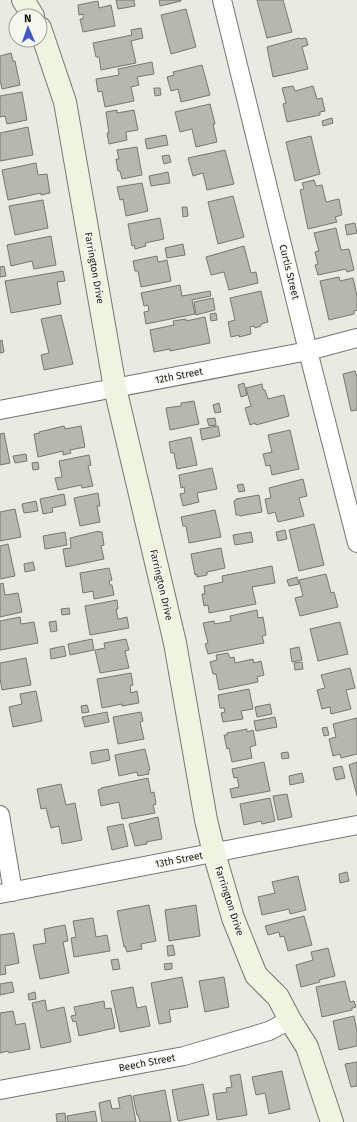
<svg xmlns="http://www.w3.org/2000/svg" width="357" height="1122" font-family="'Fira Sans',sans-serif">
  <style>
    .building { fill: #b6b8b0; stroke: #767871 }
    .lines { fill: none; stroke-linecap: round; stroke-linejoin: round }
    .street-casing { stroke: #74766f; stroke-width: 20 }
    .secondary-casing { stroke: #74766f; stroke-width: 24 }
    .street { stroke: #fff; stroke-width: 18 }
    .secondary { stroke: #eef4df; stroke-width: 22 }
    .labels { text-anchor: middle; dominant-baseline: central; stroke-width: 3; stroke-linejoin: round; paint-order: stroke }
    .street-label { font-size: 10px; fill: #181916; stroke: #f6f8f0 }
  </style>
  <rect width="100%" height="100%" fill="#e9ebe3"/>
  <path class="building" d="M116,0H134L135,6L118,9Z
    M159,0H181V1L160,6Z
    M257,0H283L292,32L267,38Z
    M98,1L99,8L111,5L115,26L83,32L80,19H83V14L79,15L78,5Z
    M186,9L196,47L171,54L161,15Z
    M141,28L143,38L131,41L136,63L101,70L99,57H96L93,43L132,35L131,30Z
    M299,38L300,39L306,38L308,45L302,47L308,69L273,77L267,47Z
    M11,53L13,61H15L20,85L2,89L0,80V56Z
    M152,62L154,74L137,77L139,85L131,87L134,101L105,107L102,91L98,92L96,79L119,75L118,69Z
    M202,65L210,95L181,102L178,89L171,91L167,77L174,75L173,72Z
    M293,86L295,91L313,86L317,99L322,98L325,111L320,112V115L287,122L283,104L286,103L282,88Z
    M154,88H160L161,95L155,96Z
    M22,92L27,120L7,124L5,116L0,117V96Z
    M210,104L215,124H213L217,142L196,147L192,129L180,132L175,112Z
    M117,110V113L134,110L138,130L126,132L127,140L109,144L107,133H109L106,112Z
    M332,118L333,123L323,126L322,121Z
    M28,127L33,155L0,161V133Z
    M166,135L168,145L147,149L145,139Z
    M311,136L320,174L295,181L286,142Z
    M137,147L142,175L122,179L120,171H118L116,159H119L117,150Z
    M225,150L234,184L207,190L203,173L193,176L188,158Z
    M169,155L171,162L164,164L162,156Z
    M36,163L38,175L47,174L50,193L41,195V193L8,200L2,170Z
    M168,172L170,183L151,186L149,176Z
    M314,180L316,186L322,185L326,202L339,199L342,215L335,217L337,222L308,229L300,190L304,189L302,183Z
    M142,183L148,211L126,216L123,199L120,200L117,187Z
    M233,196L244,237L218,244L208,202Z
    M43,200L48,228L15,235L9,206Z
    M182,207H187L188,216L183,217Z
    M160,218L164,239L145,243L146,246L135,249L134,245L132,246L128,224Z
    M355,223L357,233L347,235L345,225Z
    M336,228L341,250L349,249L354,270L347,272L346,269L318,275L315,265L318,264L315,252L319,251L314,233Z
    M51,236L56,265L34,269L32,261L11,266L7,245Z
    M183,244L185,255L167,258L165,248Z
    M244,246L251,273L256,272L258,283L229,290L224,272L211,275L206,257Z
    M157,256L158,262L167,260L171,281L141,287L138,271H135L133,261Z
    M4,266L6,276L0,277V267Z
    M63,271L65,281L57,282L61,304L11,313L5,281Z
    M339,277L340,281L353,278L357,296V310L354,311V314L329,320L320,281Z
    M180,285L182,296L210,291L211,296L192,300L195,314L146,324L144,312L149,311L148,305L144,306L141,293Z
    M261,291L268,322L261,324V326L255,328L254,326L250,327L251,334L239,337V335L231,337L228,322L235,320L230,298Z
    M213,298L215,310L196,315L194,302Z
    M216,313L217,320L211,321L210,314Z
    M61,315L73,364L44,370L41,355L49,353L41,319Z
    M205,317L210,343L170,351V349L154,352L150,330L174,325L173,321L186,319V321Z
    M2,340L4,352L0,353V341Z
    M355,371L357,377V410L351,411L343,374Z
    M244,383L247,395L241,397L238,385Z
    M262,384L263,390H265L268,399L284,395L289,416L256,425L255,423L250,425L245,408L251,406L246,388Z
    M194,401L199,424L170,430L166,408L181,406V403Z
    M219,403L221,412L215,413L213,405Z
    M215,418L216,425L209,426L207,419Z
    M64,426L65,429L81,426L85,447L70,450L71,453L63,455V451L38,457L34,434L40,433L39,432Z
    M218,426L220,436L202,440L200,429Z
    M290,430L299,469L272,475L270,465L266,466L263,454L272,452L268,435Z
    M4,433L10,463L0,465V434Z
    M191,437L197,465L177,469L174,453H171L169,442Z
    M26,454L27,461L15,463L13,456Z
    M89,455L91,465L88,466L93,486L82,488L81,485L58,490L55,478L62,477L59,461Z
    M38,462L39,469L33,470L32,463Z
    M212,468L217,489L197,493L199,502L183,506L180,494L185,493L184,487L181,488L179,475Z
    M303,479L307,496L299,498L304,516L278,522L275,512L268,514L265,499L271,498L269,488Z
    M243,484L245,491L239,492L237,485Z
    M98,493L100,506H97L100,522L80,526L74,498Z
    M64,494L66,505L52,508L53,512L43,514L40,499Z
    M259,495L262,512L240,516L239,515H236L234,501L236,500V499Z
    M36,501L38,511L24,513L22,504Z
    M15,509L21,537L0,541V512Z
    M215,510L221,537L189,543L186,526H183L181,517Z
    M314,524L324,565L299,571L289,530Z
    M285,530L287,539L278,541L276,532Z
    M99,531V532H102L104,545L101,546L104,559L66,567L63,549L71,548L70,538Z
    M65,532L67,545L45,549L43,536Z
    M251,532L253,542L235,545L233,535Z
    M8,544L15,576L0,579V546Z
    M221,548L225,568L207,572V575L197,577V574L195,575L191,554Z
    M33,562L35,570L25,572L24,564Z
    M272,566L275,583L252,587L256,604L209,613L208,605L204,606L202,594H205L204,586L223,582L222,576Z
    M109,568L112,580L109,581L110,585H112L114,595L94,599L93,591L83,593L80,573Z
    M326,574L331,593L334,592L338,607L300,616L295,598L303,596L299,580Z
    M297,577L299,584L289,586L287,580Z
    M3,583L5,595L18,593L22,612L0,617V584Z
    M117,600L118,609H116L118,619L127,617L129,628L90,635L85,606Z
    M69,608L70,614L62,615L61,609Z
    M257,610L258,618L263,617L266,635L262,636L264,643L208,654L205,644L208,643L203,623L214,621L215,624L231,621L230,616Z
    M20,617L21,624L34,622L38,643L0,650V621Z
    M56,621L57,631L51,632L49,622Z
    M340,622L348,654L318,661L310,629Z
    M92,639L94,650L70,655L68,644Z
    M126,639L129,650L125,651L129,668L100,673L95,650L105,648L104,643Z
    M64,646L66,656L51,659L50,649Z
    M299,647L302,660L292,662L290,649Z
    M228,653L230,658L234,657L235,663L253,659L254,663L261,661L264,675L257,677L258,682L219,690L216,674H213L210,662L217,660L216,655Z
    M26,658L31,685L2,690L0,678V663Z
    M302,662L303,669L295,670L294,663Z
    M350,668L355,688L346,690L351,709L331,714L330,707L322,709L317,690L325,688L321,675Z
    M131,673L133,685L130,686L131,693L137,691L139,703L122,706V704L102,708L97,679Z
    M249,689L253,709L241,711L243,719L223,722L221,713L225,712L224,708H220L218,695Z
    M36,691L42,721L13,727L9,707L22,704L20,694Z
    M270,704L272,714L257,717L255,707Z
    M87,705L89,712L82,713L81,706Z
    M107,712L109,722L85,727L82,717Z
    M141,712L143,721L140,722L144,739L118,744L113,717Z
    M275,717L277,727L256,731L254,721Z
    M357,718V754L341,758L340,754L333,756L329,739L336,737L333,724Z
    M327,727L329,735L324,736L322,728Z
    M247,729V732L253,730L256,745L250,747L252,758L232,762L229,748L227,749L224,735H227V733Z
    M108,749L110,760L92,764L90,752Z
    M145,749L150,770L148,771L149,774L138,776L137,772L119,776L115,755Z
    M288,752L289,758L282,759L281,753Z
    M264,762L270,791L232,798L230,789L239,787L237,777L234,778L232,769Z
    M357,762V796L349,765Z
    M342,766L345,778L336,780L333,768Z
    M302,773L304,782L290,785L289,776Z
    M148,778L151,793L154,792L156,804L153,805L155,813L122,819L119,802L101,806L98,790L101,789V788Z
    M61,784L66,805L75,803L82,840L62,844L59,826L51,828L46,808L41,809L37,789Z
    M287,794L292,817L278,820L273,796Z
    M270,798L275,821L262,824L261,821L244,825L240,804Z
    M158,817L162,839L146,842L147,844L135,846L129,824Z
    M123,824L128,846L112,850L107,827Z
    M347,872L349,881L340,883L339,874Z
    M298,876L306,910L290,914L289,909L262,915L258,897L275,893L272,882Z
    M149,905L156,941L141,944L142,949L127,952L125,946L124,947L117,911Z
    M196,905L200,936L169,941L165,910Z
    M304,916L312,945L288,951L284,936L280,937L279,932L268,935L265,926Z
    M93,918L96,937L107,935L110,951L74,957L71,938L76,937L73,921Z
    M65,925L68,941L63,942L69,973L40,979L33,945L46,943L44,929Z
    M14,933L19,963L5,966L6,974L0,975V935Z
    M173,945L175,955L168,956L167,946Z
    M328,948L335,976L319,980L320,982L301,987L296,965L313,960L311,952Z
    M118,959L120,969L113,970L111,960Z
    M172,963V969L165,970L164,964Z
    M182,977L188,1007L169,1010L171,1022L159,1024L151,983Z
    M224,977L229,1007L205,1012L199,981Z
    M345,981L350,1002L354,1001L356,1007L352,1008V1010L322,1017L316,987Z
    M12,982L14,992L0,995V984Z
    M133,987L137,1008L146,1006L150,1026L120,1032L111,991Z
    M35,992L36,999L29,1000L28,994Z
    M45,1000L47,1011L64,1007L71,1042L41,1048L32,1003Z
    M104,1001L105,1009L111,1008L115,1028L79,1036L76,1021L73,1022L71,1016L76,1015L74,1007Z
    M13,1011L16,1025L25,1023L30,1049L9,1053L8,1051L0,1053V1013Z
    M354,1016L357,1031V1046L339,1050L333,1021Z
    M357,1062V1086L351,1087L345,1064Z
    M282,1071L290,1109L269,1114L265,1093L256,1095L252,1077Z
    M240,1074L247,1115L217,1120L213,1094L227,1092L226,1088L232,1087L230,1076Z
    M203,1084L209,1115L178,1121L172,1090Z
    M165,1090L171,1122H140L138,1115H137L133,1096Z
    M131,1095L136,1122H102L99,1103L110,1100L112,1109L120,1108L118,1098Z
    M95,1111L97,1122H68L67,1116Z
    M65,1113L66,1122H57L56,1114Z"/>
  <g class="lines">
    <defs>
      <path id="street" d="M222,0L308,351L357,543
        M0,410L308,351L357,338
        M0,815L13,892
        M0,894L357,825
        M0,1090L184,1056L269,1031L290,1020"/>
      <path id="secondary" d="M23,0L33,16
        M40,28L65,102L115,388L175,643L206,820L214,853L233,918L256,975L278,997L290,1020L307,1047L332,1122"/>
    </defs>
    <use href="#street" class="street-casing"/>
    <use href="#secondary" class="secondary-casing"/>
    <use href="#street" class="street"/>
    <use href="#secondary" class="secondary"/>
  </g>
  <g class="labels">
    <g class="street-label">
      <text transform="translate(94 268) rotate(80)">Farrington Drive</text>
      <text transform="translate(289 272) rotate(76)">Curtis Street</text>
      <text transform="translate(179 376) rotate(-11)">12th Street</text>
      <text transform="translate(161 585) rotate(77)">Farrington Drive</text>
      <text transform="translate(179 860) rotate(-11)">13th Street</text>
      <text transform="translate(229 901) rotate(72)">Farrington Drive</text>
      <text transform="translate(147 1063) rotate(-11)">Beech Street</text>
    </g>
  </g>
  <g transform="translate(28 28) rotate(358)"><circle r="19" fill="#f6f8f0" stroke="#9d9f99"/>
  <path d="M0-3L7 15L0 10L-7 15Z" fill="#4058cb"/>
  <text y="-6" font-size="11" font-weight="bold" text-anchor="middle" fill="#181916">N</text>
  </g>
</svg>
